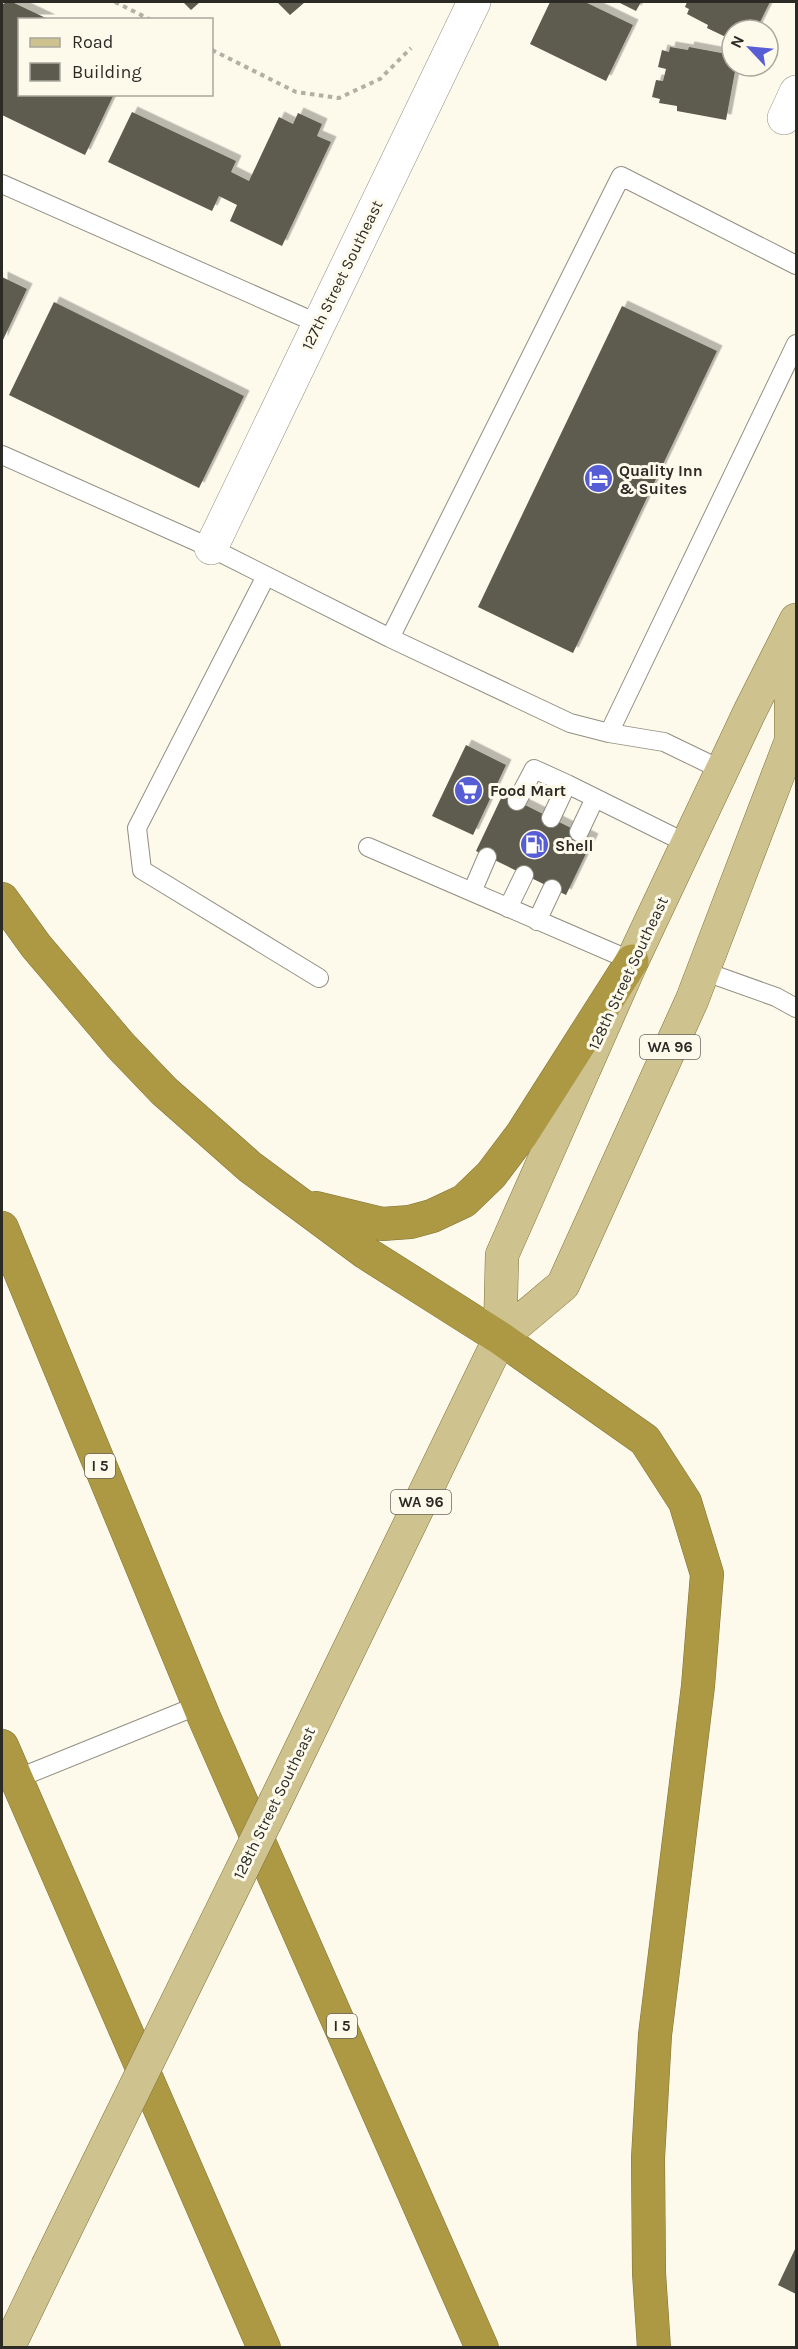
<svg xmlns="http://www.w3.org/2000/svg" width="798" height="2349" font-family="Karla,sans-serif">
  <style>
    .building { fill: #5d5b4f; filter: url(#shadow) }
    .lines { fill: none; stroke-linecap: round; stroke-linejoin: round }
    .lane-casing { stroke: #928f82; stroke-width: 20 }
    .street-casing { stroke: #928f82; stroke-width: 34 }
    .primary-casing { stroke: #807238; stroke-width: 34 }
    .highway-casing { stroke: #807238; stroke-width: 34 }
    .path { stroke: #b2b0a5; stroke-width: 4; stroke-dasharray: 4.5 4.5; stroke-linecap: butt }
    .lane { stroke: #fff; stroke-width: 18 }
    .street { stroke: #fff; stroke-width: 33 }
    .primary { stroke: #cec28e; stroke-width: 33 }
    .highway { stroke: #ad9943; stroke-width: 33 }
    .primary-bridge-casing { stroke: #807238; stroke-width: 34; stroke-linecap: butt }
    .primary-bridge { stroke: #cec28e; stroke-width: 33 }
    .labels { text-anchor: middle; dominant-baseline: central; stroke-width: 6; stroke-linejoin: round; paint-order: stroke }
    .shield { fill: #fdfaec; stroke: #6a6861; stroke-width: 1.5 }
    .shield-label { font-size: 15px; font-weight: bold; fill: #2b2a25 }
    .street-label { font-size: 16px; fill: #2b2a25; stroke: #fdfaec }
    .poi-label { font-size: 16px; font-weight: bold; fill: #2b2a25; stroke: #fdfaec; text-anchor: start }
  </style>
  <defs>
    <filter id="shadow"><feDropShadow dx="5.5" dy="-5.5" stdDeviation="0" flood-color="#0004"/></filter>
  </defs>
  <rect width="100%" height="100%" fill="#fdfaec"/>
  <path class="building" d="M5,2H12L50,20H20V94H114L85,155L2,115V3L4,4Z
    M183,2H200L191,10Z
    M277,2H305L290,15Z
    M550,2H585L633,25L606,81L530,44Z
    M618,2H641L636,11Z
    M687,2H770L756,30H732V40L707,28L708,25L687,14L689,9L685,7Z
    M670,47L688,50L689,47L732,55V66H736L726,120L677,111V106L659,103L660,99L652,97L656,80L663,81L666,69L658,67L662,50L669,52Z
    M132,112L236,161L231,172L249,181L279,117L293,124L298,113L322,124L317,136L331,142L282,246L230,221L237,205L219,196L212,211L108,162Z
    M2,277L27,289L2,342Z
    M54,302L244,396L199,488L9,395Z
    M622,306L717,351L573,653L478,607Z
    M466,745L506,765L473,835L432,816Z
    M503,794L593,839L566,895L476,851Z
    M796,2247V2294L778,2285Z"/>
  <g class="lines">
    <defs>
      <path id="lane" d="M2,184L319,324
        M796,265L621,176L390,638L570,723L609,733L796,344
        M2,455L211,548L390,638
        M266,576L137,828L142,870L319,978
        M609,733L664,742L722,770
        M517,801L534,769L567,784
        M551,818L567,784L688,844
        M579,832L595,798
        M368,847L632,961
        M472,892L487,857
        M508,908L524,875
        M537,921L552,889
        M703,971L776,997L796,1008
        M16,1779L199,1705"/>
      <path id="street" d="M784,118L796,92
        M211,548L474,2"/>
      <path id="primary" d="M791,740V683L796,670
        M500,1338L502,1255L632,961L750,711L796,620
        M276,1800L500,1338L563,1285L692,1000L796,728
        M8,2348L47,2267"/>
      <path id="highway" d="M2,899L36,946L120,1045L164,1091L250,1167L366,1253L500,1338L645,1440L685,1502L707,1574L698,1686L655,2035L648,2158L649,2273L654,2348
        M316,1208L382,1224L410,1222L432,1216L464,1201L491,1175L522,1134L632,961
        M2,1228L204,1717L482,2348
        M2,1746L264,2348"/>
    </defs>
    <use href="#lane" class="lane-casing"/>
    <use href="#street" class="street-casing"/>
    <use href="#primary" class="primary-casing"/>
    <use href="#highway" class="highway-casing"/>
    <path class="path" d="M115,2L151,20
      M212,50L296,92L339,98L380,79L411,48"/>
    <use href="#lane" class="lane"/>
    <use href="#street" class="street"/>
    <use href="#primary" class="primary"/>
    <use href="#highway" class="highway"/>
    <defs>
      <path id="primary-bridge" d="M47,2267L276,1800"/>
    </defs>
    <use href="#primary-bridge" class="primary-bridge-casing"/>
    <use href="#primary-bridge" class="primary-bridge"/>
  </g>
  <defs>
    <symbol id="hotel-disc" viewBox="-11 -11 22 22"><circle r="9.5" fill="#575dd4" stroke="#fdfaec"/><path d="M-6-4.5h1.5V1H6V5H4.5V3h-9V5H-6ZM-4 0a1.8 1.8 0 1 1 3.6 0ZM.5 0V-2.5h3Q6-2.5 6 0Z" fill="#fff"/></symbol>
    <symbol id="supermarket-disc" viewBox="-11 -11 22 22"><circle r="9.5" fill="#575dd4" stroke="#fdfaec"/><path d="M-6-5.5h2.5l.6 2H6L4.5 2H-2.5L-4.4-4H-6ZM-1.5 3.2a1.3 1.3 0 1 0 .1 0ZM3 3.2a1.3 1.3 0 1 0 .1 0Z" fill="#fff"/></symbol>
    <symbol id="fuel-disc" viewBox="-11 -11 22 22"><circle r="9.5" fill="#575dd4" stroke="#fdfaec"/><path d="M-5.5-6h7V0h2V4h1.3V-2.5L3-4.5l.8-.8L6-3V5H2.5V1h-1V6h-7ZM-4.2-4.7v3.2H.2V-4.7Z" fill="#fff"/></symbol>
  </defs>
  <g fill-rule="evenodd">
    <use href="#hotel-disc" x="582" y="462" width="33" height="33"/>
    <use href="#supermarket-disc" x="452" y="774" width="33" height="33"/>
    <use href="#fuel-disc" x="518" y="828" width="33" height="33"/>
  </g>
  <g class="labels">
    <g class="shield">
      <rect x="640" y="1035" width="60" height="24" rx="4.5"/>
      <rect x="85" y="1454" width="30" height="24" rx="4.5"/>
      <rect x="391" y="1490" width="60" height="24" rx="4.5"/>
      <rect x="327" y="2014" width="30" height="24" rx="4.5"/>
    </g>
    <g class="shield-label">
      <text x="670" y="1047">WA 96</text>
      <text x="100" y="1466">I 5</text>
      <text x="421" y="1502">WA 96</text>
      <text x="342" y="2026">I 5</text>
    </g>
    <g class="street-label">
      <text transform="translate(342 275) rotate(-64)">127th Street Southeast</text>
      <text transform="translate(628 973) rotate(-65)">128th Street Southeast</text>
      <text transform="translate(274 1803) rotate(-64)">128th Street Southeast</text>
    </g>
    <g class="poi-label">
      <text x="619" y="470">Quality Inn<tspan x="619" dy="18">&amp; Suites</tspan></text>
      <text x="490" y="790">Food Mart</text>
      <text x="555" y="845">Shell</text>
    </g>
  </g>
  <rect width="798" height="2349" fill="none" stroke="#2b2a25" stroke-width="6"/>
  <rect x="18" y="18" width="195" height="78" fill="#fdfaec" stroke="#a9a79c" stroke-width="1.5"/>
  <rect x="30" y="38" width="30" height="9" fill="#cec28e" stroke="#a9a79c" stroke-width="1.5"/>
  <text x="72" y="48" font-size="18" fill="#2b2a25">Road</text>
  <rect x="30" y="63" width="30" height="18" fill="#5d5b4f" stroke="#a9a79c" stroke-width="1.5"/>
  <text x="72" y="78" font-size="18" fill="#2b2a25">Building</text>
  <g transform="translate(750 48) rotate(296)"><circle r="28" fill="#fdfaec" stroke="#a9a79c" stroke-width="1.5"/>
  <path d="M0-4.5L10 22L0 15L-10 22Z" fill="#575dd4"/>
  <text y="-9" font-size="16" font-weight="bold" text-anchor="middle" fill="#2b2a25">N</text>
  </g>
</svg>
